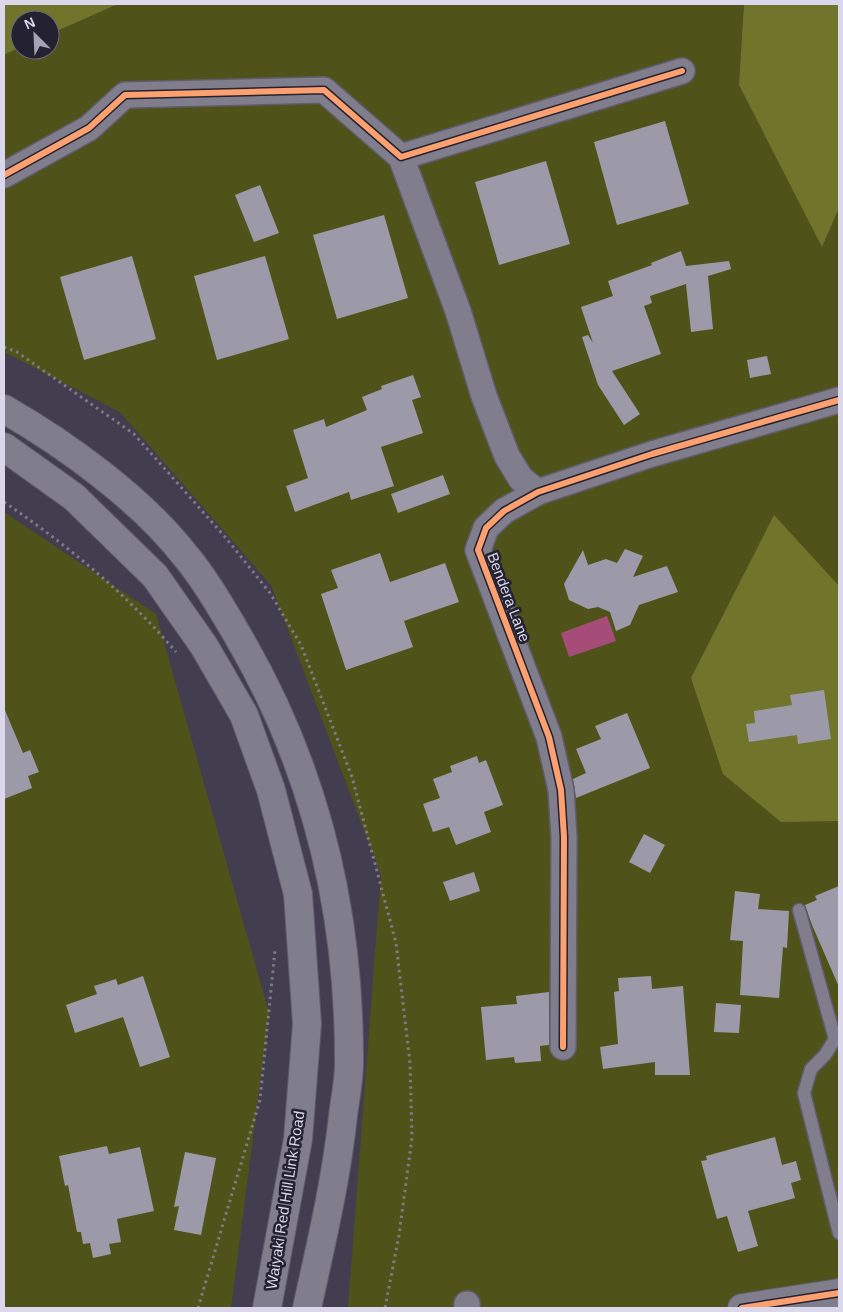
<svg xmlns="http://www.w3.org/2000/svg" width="843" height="1312" font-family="Helvetica,sans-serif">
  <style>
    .green { fill: #505319 }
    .forest { fill: #71752c }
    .water { fill: #a54d78 }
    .building { fill: #9c99a9 }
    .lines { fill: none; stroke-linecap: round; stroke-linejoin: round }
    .lane-casing { stroke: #605c6d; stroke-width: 15 }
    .street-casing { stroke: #605c6d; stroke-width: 28 }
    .secondary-casing { stroke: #605c6d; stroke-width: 30 }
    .path { stroke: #7e7a88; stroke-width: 3; stroke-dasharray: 2.5 4; stroke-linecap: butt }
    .lane { stroke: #807e8c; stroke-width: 12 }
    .street { stroke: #807e8c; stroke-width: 25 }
    .secondary { stroke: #807e8c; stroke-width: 28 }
    .cycleway-casing { stroke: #242130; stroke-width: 9 }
    .cycleway { stroke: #fca06f; stroke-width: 6 }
    .labels { text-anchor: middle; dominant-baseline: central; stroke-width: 5; stroke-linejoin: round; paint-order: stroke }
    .street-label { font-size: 15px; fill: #dbd8ec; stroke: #242130 }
  </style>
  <rect width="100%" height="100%" fill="#423e50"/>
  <path class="green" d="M118,4H744L739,85L822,246L839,208V1308H348L381,875L271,585L120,412L4,352V55L20,47V50H50V34Z
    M4,512L156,614L269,1013L231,1308H4Z"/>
  <path class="forest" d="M4,4H118L50,34V20H20V47L4,55Z
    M744,4H839V208L822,247L739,85Z
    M774,515L839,586V821L781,822L723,774L691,678Z"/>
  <path class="water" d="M607,616L616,641L569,657L561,633Z"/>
  <path class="building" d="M665,121L689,204L617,225L594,142Z
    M546,161L570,244L499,265L475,182Z
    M260,185L279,233L254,242L235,195Z
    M384,215L408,298L337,319L313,235Z
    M681,251L686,266L729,261L731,269L708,276L713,329L691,332L686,284L650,296L652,303L644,306L661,354L612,371L640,414L624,425L598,385L582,337L588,335L593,343L581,307L613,296L608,281L652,265L651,263Z
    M132,256L156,339L84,360L60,277Z
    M265,256L289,339L217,360L194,276Z
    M767,356L771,374L750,378L747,360Z
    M413,375L421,397L412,400L423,433L381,447L394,486L351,500L349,492L295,512L286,486L308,478L293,430L324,419L326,427L367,410L362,397L382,389L381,386Z
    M443,475L450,494L398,513L391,494Z
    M625,549L643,556L633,577L667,566L678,592L639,605L630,625L616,631L610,612L598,607L588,609L569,600L564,584L583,550L588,565L606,559L617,563Z
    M380,553L390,582L445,563L459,602L404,621L413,647L346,670L321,594L338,588L331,570Z
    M824,690L831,739L798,744L797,735L749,742L746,724L755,723L754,711L792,705L790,695Z
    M4,708L23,753L30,750L39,772L28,776L32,788L4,799Z
    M627,713L650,768L576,798L573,779L586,773L576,749L601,739L595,726Z
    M477,756L479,763L486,760L503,805L484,812L491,832L456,845L449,827L433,832L423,804L440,798L433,779L452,772L450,766Z
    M644,834L665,845L650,873L629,862Z
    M474,872L480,891L450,901L443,882Z
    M839,886V987L812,925L805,905L817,900L815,896Z
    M735,891L760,894L758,909L789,911L787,948L783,947L779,998L740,995L743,941L730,940Z
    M143,976L170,1057L140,1067L123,1017L75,1033L66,1005L97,994L94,986L116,979L118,985Z
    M651,976L652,989L683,986L690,1075H655V1062L603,1069L600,1047L618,1044L614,992L619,991L618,978Z
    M549,992V1045L540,1046L541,1061L515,1063L514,1057L486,1060L481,1007L517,1004L516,996Z
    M716,1003L741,1005L739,1033L714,1032Z
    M775,1137L782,1165L796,1161L801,1180L791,1183L795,1198L748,1211L758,1246L738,1252L727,1216L717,1219L701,1161L707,1160L706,1156Z
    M107,1146L109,1154L140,1147L154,1211L117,1219L121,1242L109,1244L111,1254L93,1258L90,1243L83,1244L81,1232H77L68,1185L65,1186L59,1156Z
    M185,1152L216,1158L201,1235L174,1230L179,1206L174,1207Z"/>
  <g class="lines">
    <defs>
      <path id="lane" d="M799,910L835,1039L825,1055L811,1069L804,1093L839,1233"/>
      <path id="street" d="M401,157L458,311L484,396L507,456L521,479L538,492
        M4,175L89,128L125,95L324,90L401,157L682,71
        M563,1047L564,837L561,790L549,737L478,550L486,528L504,511L538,492L652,454L839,400
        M467,1304V1308"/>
      <path id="secondary" d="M4,409C65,444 140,498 184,554C205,579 221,607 238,636C316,769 350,911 349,1064C349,1081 345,1099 343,1116C336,1181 321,1244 307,1308
        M4,447L74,497L155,576L204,646L244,715L271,790L298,894L307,1024L298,1139L267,1308
        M742,1308L839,1293"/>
    </defs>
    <use href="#lane" class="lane-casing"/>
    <use href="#street" class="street-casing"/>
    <use href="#secondary" class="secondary-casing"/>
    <path class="path" d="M4,347L17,352L134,434L226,538L270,593L301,645L352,777L396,943L410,1063L412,1138L399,1235L385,1308
      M4,502C66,544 127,594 176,652
      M198,1308L260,1100L275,950"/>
    <use href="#lane" class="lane"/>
    <use href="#street" class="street"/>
    <use href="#secondary" class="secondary"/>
    <defs>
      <path id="cycleway" d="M4,175L89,128L125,95L324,90L401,157L682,71
        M563,1047L564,837L561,790L549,737L478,550L486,528L504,511L538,492L652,454L839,400
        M742,1308L839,1293"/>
    </defs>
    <use href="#cycleway" class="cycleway-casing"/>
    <use href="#cycleway" class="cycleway"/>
  </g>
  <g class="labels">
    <g class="street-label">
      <text transform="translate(509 597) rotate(69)">Bendera Lane</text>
      <text transform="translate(285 1200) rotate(-81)">Waiyaki Red Hill Link Road</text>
    </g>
  </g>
  <rect width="843" height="1312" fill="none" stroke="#dbd8ec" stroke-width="10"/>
  <g transform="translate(35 35) rotate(336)"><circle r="24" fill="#242130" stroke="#6d6a7b"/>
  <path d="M0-4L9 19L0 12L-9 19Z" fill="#a5a2b5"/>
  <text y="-8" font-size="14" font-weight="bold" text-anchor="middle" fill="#dbd8ec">N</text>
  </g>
</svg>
